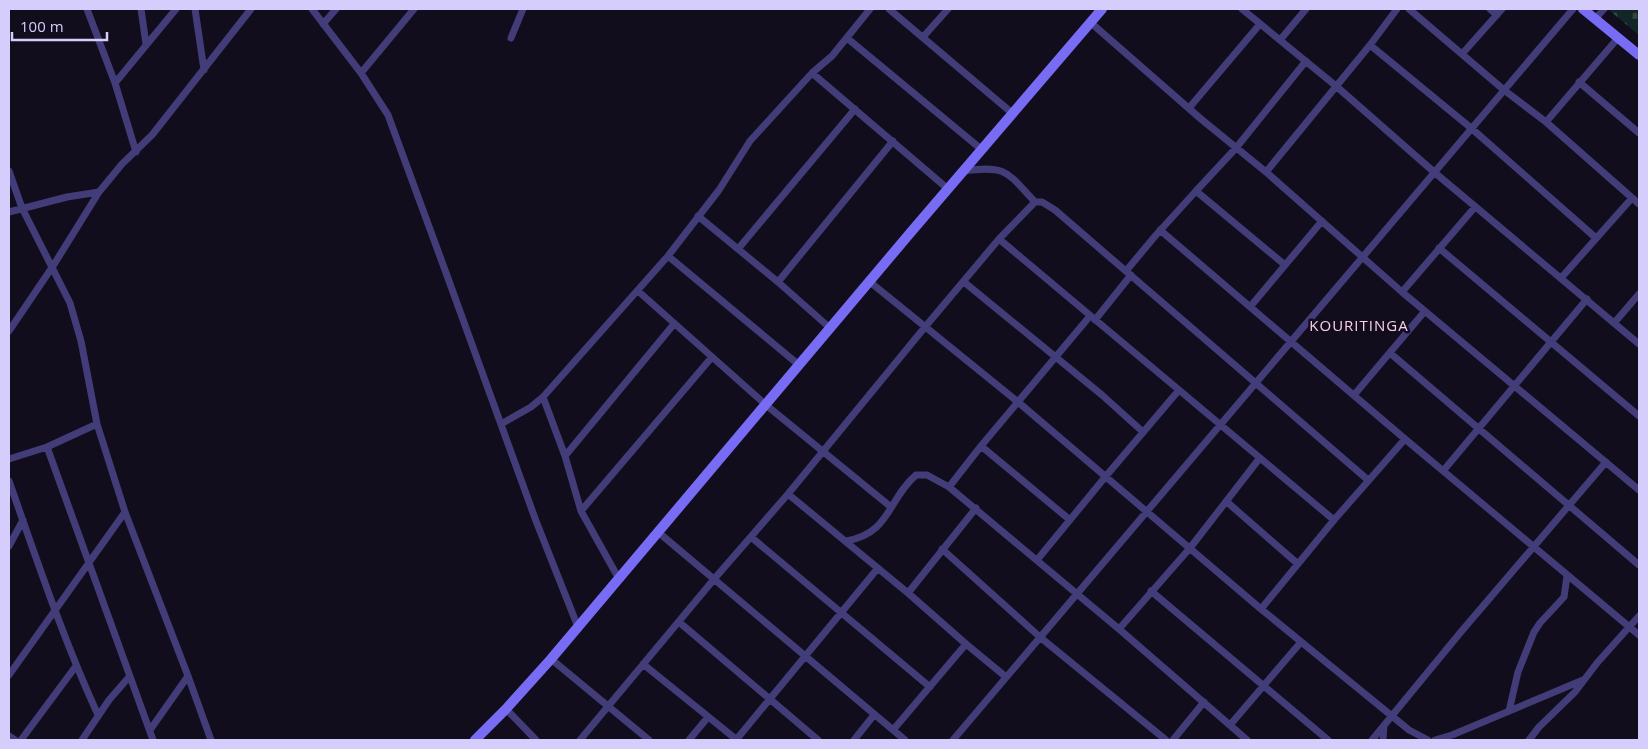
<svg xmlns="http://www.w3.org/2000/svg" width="1648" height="749" font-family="'Open Sans',sans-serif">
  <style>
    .cemetery { fill: url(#cemetery-stones) }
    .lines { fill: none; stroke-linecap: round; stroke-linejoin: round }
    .street { stroke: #423c78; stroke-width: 7 }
    .secondary { stroke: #776cf3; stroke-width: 10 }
    .labels { text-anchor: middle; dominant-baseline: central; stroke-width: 5; stroke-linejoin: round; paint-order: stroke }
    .neighbourhood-label { font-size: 15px; letter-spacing: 1px; fill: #fbcfe9; stroke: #110d1d }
  </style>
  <defs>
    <pattern id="cemetery-stones" width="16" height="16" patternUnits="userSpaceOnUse" patternTransform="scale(1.25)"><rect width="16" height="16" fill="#112626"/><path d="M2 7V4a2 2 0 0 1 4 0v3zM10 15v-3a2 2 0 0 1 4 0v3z" fill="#334446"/></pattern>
  </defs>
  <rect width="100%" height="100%" fill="#110d1d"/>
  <path class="cemetery" d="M1612,9H1639V35L1610,11Z"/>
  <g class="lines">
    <path class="street" d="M87,9L115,83L136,152
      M141,9L146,44
      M195,9L204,70
      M312,9L361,73L388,115L445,270L536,521L578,627
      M889,9L1012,113
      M1242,9L1336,86L1434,172L1639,344
      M1409,9L1504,90L1546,122L1639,204
      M1490,9L1497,15
      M1595,19L1604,9
      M1090,22L1201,119L1266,172L1402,292L1639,490
      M323,24L336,9
      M923,37L948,9
      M511,38L523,9
      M847,38L981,149
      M1280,40L1306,9
      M1370,45L1471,128L1596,238
      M1462,54L1502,9
      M361,73L414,9
      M812,73L948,189
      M1579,82L1639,133
      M115,83L176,9
      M1189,108L1260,24
      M1546,122L1618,38
      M9,171L22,208L70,303L81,341L97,424L125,512L188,676L211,740
      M962,171C1007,165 1006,171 1035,202
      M1266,172L1370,45L1397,9
      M9,212L67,197L99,192
      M698,216L778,282L830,328
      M1160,230L1405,439L1639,635
      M999,239L1334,520
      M1439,248L1639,416
      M738,249L855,109
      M668,256L799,365
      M1285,265L1196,191L1236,148L1306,61
      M1126,271L1156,235L1196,191
      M1561,278L1632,198
      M778,282L893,141
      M870,282L1018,402L1261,609L1409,730L1428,740
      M964,282L1102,395L1143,432
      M638,291L766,405L891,507
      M1402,292L1475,207
      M1250,307L1322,221
      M1095,320L1131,275
      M1615,322L1639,294
      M9,331L53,266L99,192L122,164L152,135L251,9
      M1390,353L1639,565
      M1354,395L1425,311
      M543,397L565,456L581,511L619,579
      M501,424L531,407L543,397L668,256L719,190L750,141L812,73L832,56L870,9
      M981,446L1070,520
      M47,447L153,740
      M565,456L674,324
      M9,459L47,447L97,424
      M1443,471L1587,299
      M9,481C37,560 63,639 98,715
      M949,487L1119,629L1247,740
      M788,494L908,593L966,644L1006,677
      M1227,502L1298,564
      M581,511L712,357
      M658,532L905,740
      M751,537L930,687
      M846,541C891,533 887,500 916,475H927L949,487L981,446L1090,316
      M9,546L23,520
      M942,549L1041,638L1166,740
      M1037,560L1106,476L1179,390
      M1151,591L1328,740
      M908,593L976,508
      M1261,609L1334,520L1405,439
      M679,622L818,740
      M1119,629L1190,548L1259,459
      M551,659L649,740
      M643,664L737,740
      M9,675L125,512
      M506,709L536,740
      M1509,711L1518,672L1534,632L1540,623L1564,597L1567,576
      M1230,725L1301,642
      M150,730L188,676
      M893,730L966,644
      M9,736L15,740
      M21,740L76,666
      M82,740L109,700L129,677
      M580,740L715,578L788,494L925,327L999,239L1035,202H1042L1055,210L1368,480
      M689,740L708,717
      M736,740L878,568
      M854,740L874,715
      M953,740L1573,9
      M1173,740L1204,702
      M1372,740L1460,633L1606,462
      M1383,740L1384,726
      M1435,740L1452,735L1583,680
      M1529,740L1539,727L1575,692L1597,663L1639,616"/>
    <path class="secondary" d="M1583,9L1639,55
      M475,740L506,709L551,659L911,232L1102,9"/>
  </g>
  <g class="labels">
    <g class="neighbourhood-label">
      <text x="1359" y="325">KOURITINGA</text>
    </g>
  </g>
  <rect width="1648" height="749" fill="none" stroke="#d5cdfb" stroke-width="20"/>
  <path d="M12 32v8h95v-8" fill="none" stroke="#d5cdfb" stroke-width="2.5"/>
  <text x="20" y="32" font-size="15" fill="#d5cdfb" stroke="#110d1d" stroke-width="4" paint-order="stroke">100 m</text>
</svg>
